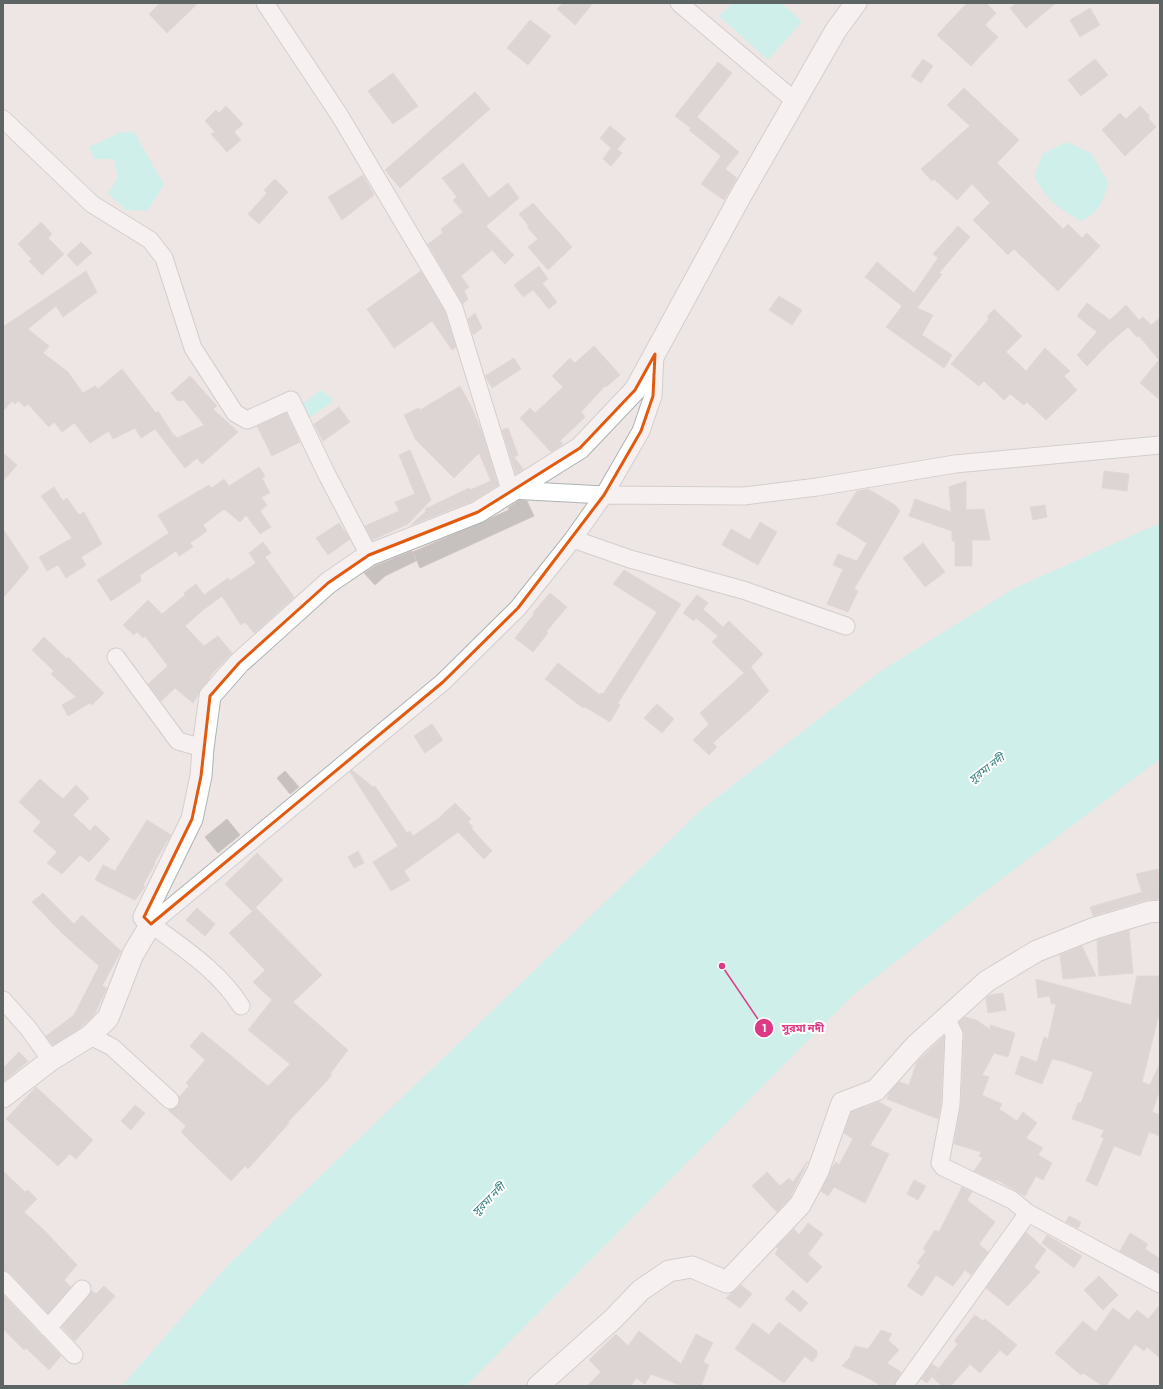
<svg xmlns="http://www.w3.org/2000/svg" width="1163" height="1389" font-family="Barlow,'Noto Sans Bengali',sans-serif">
  <style>
    .water { fill: #a8faf1 }
    .building { fill: #c6c0bf; stroke: #d2c5c3 }
    .lines { fill: none; stroke-linecap: round; stroke-linejoin: round }
    .minor-casing { stroke: #adb3b3; stroke-width: 19 }
    .tertiary-casing { stroke: #adb3b3; stroke-width: 23 }
    .minor { stroke: #fff; stroke-width: 17 }
    .tertiary { stroke: #fff; stroke-width: 21 }
    .marked { fill: none; stroke: #e15a10; stroke-width: 3; stroke-linejoin: round }
    .labels { text-anchor: middle; dominant-baseline: central; stroke-width: 4; stroke-linejoin: round; paint-order: stroke }
    .water-label { font-size: 11px; font-style: italic; fill: #37807e; stroke: #fff }
    .leader { fill: none; stroke: #de3985; stroke-width: 1.5 }
    .callout-dot { fill: #de3985; stroke: #fff; stroke-width: 1.5 }
    .mark-label { font-size: 12px; text-anchor: middle; font-weight: bold; fill: #fff }
    .callout-label { font-size: 11px; text-anchor: middle; font-weight: bold; fill: #de3985; stroke: #fff; stroke-width: 4; stroke-linejoin: round; paint-order: stroke }
  </style>
  <rect width="100%" height="100%" fill="#eee6e4"/>
  <path class="water" d="M733,3H782L802,22L768,60L719,16Z
    M122,132H134L164,185L147,211L126,210L108,193L118,178L114,159H94L89,147Z
    M1067,142L1091,153L1109,184C1103,200 1098,213 1082,221C1060,211 1045,198 1034,176L1043,154Z
    M321,390L333,399L331,403L310,417L302,404Z
    M1160,523V759L982,894L852,996L466,1386H122L226,1267L701,810L881,671L1013,589Z"/>
  <path class="building" d="M160,3H198L167,33L149,14Z
    M563,3H593L575,25L557,9Z
    M967,3H986L996,13L985,25L998,37L971,66L937,35Z
    M1017,3H1056L1026,28L1010,8Z
    M1090,8L1100,25L1080,37L1070,20Z
    M530,20L551,36L528,65L507,48Z
    M923,59L933,66L921,83L911,76Z
    M1095,59L1108,75L1081,96L1068,80Z
    M718,62L732,73L697,117L739,152L725,169L737,178L724,200L701,184L721,156L689,130L691,128L675,116Z
    M393,73L418,106L393,124L368,91Z
    M964,88L1019,140L997,163L1063,229L1068,224L1082,238L1087,233L1100,246L1058,291L1014,249L1008,255L973,220L990,203L972,184L957,200L934,179L932,181L921,169L970,126L947,105Z
    M475,92L490,109L400,188L385,170Z
    M226,106L243,124L234,132L241,140L227,152L211,134L215,132L205,121L216,110L219,113Z
    M1140,106L1150,116L1148,118L1156,127L1125,156L1102,130L1120,113L1126,119Z
    M610,126L626,139L617,149L622,153L611,166L603,159L611,148L600,138Z
    M463,163L489,198L508,183L519,198L486,226L514,255L505,264L492,250L461,276L469,287L464,291L468,299L463,304L428,244L443,233L441,229L463,212L453,200L457,197L442,178Z
    M363,175L374,195L342,220L328,197Z
    M275,179L288,192L259,224L248,214L267,193L264,190Z
    M533,203L572,247L548,270L528,247L538,239L527,227L529,226L519,214Z
    M41,222L52,234L48,238L64,254L42,275L29,261L32,259L18,244Z
    M958,226L970,237L939,273L942,274L917,308L933,315L922,335L952,355L944,368L886,327L902,306L865,277L877,262L914,293L938,258L933,254Z
    M81,242L92,253L77,266L67,255Z
    M539,266L548,279L542,283L557,302L549,309L533,290L523,297L514,285Z
    M86,271L97,292L63,317L56,306L28,329L49,346L43,353L68,372L83,393L95,386L98,389L122,369L156,413L158,411L174,436L175,435L177,438L204,425L184,400L178,401L171,393L190,376L217,406L213,409L238,432L202,464L197,458L185,468L155,429L141,438L135,428L113,439L109,431L90,443L76,425L74,423L62,432L54,422L49,427L28,404L25,407L18,401L15,404L12,401L3,411V327Z
    M421,271L445,312L456,347L452,350L432,321L394,348L367,309Z
    M779,296L802,310L792,325L769,310Z
    M1087,303L1110,320L1126,305L1139,320L1143,317L1151,325L1160,318V400L1140,383L1159,360L1139,336L1137,337L1128,327L1107,345L1087,366L1077,355L1097,332L1077,316Z
    M994,309L1022,336L1006,352L1026,371L1045,348L1070,371L1064,376L1077,390L1046,420L1027,402L1024,405L1010,394L1004,400L984,381L979,386L951,364L989,319L987,317Z
    M475,313L482,328L473,335L468,319Z
    M594,346L620,375L606,387L605,386L581,412L585,417L560,441L563,444L551,452L520,418L530,408L535,413L563,387L552,376L570,358L575,363Z
    M514,358L521,369L492,388L485,376Z
    M460,386L471,406L482,432L498,485L473,501L411,525L426,511L425,509L469,488L470,490L491,481L479,453L454,478L416,440L404,415L419,408L420,410Z
    M339,407L350,422L323,441L314,424Z
    M286,413L300,442L272,456L257,426Z
    M508,428L518,455L514,457L523,469L516,474L502,430Z
    M410,450L431,500L408,524L372,540L365,526L399,511L395,502L415,494L399,455Z
    M3,453L17,465L3,481Z
    M259,467L265,476L262,478L270,493L261,497L267,505L260,511L271,527L260,534L246,515L240,522L224,509L203,525L207,531L190,543L193,547L179,556L176,551L140,575L141,581L111,601L97,580L169,533L158,515L209,485L212,488L224,479L229,486Z
    M1104,471L1129,474L1127,491L1102,488Z
    M966,481V510L984,509L990,540H972V566H955V541H952V531L909,516L915,499L951,512L949,487Z
    M54,487L63,501L67,498L79,515L84,512L102,544L81,557L86,565L66,578L58,565L47,571L39,557L72,538L41,496Z
    M868,489L895,505L900,511L854,589L858,591L848,612L827,604L843,569L833,565L838,554L857,561L867,543L836,524L857,491Z
    M519,500L527,501L534,516L420,568L413,552L509,510L508,508Z
    M1045,505L1047,517L1033,520L1030,507Z
    M760,522L777,532L758,565L722,545L731,529L750,540Z
    M339,523L350,539L328,555L316,538Z
    M3,529L29,568L3,598Z
    M263,542L271,553L265,557L294,597L254,633L245,622L241,625L222,596L203,610L185,626L204,646L218,636L232,653L212,674L193,703L175,688L161,701L148,684L168,666L145,636L143,638L137,632L134,635L123,625L148,600L162,614L185,595L184,593L196,584L204,595L228,578L230,581L256,563L249,553Z
    M923,543L945,572L925,587L903,558Z
    M412,551L416,561L385,576L375,585L364,573L375,566Z
    M624,570L681,604L618,703L620,705L610,722L585,707L583,708L545,679L558,663L600,695V693L603,694L657,612L613,584Z
    M550,593L567,607L546,632L548,633L533,652L515,638L534,614L533,613Z
    M697,595L708,603L703,609L723,627L729,621L763,654L745,673L751,667L769,691L752,708L713,743L717,747L709,755L693,740L709,724L700,713L744,673L712,642L718,636L696,618L694,621L683,613Z
    M44,637L67,659L68,657L104,693L92,705L90,703L68,716L62,705L76,697L51,674L54,671L32,650Z
    M657,704L674,719L662,733L644,718Z
    M432,724L443,740L425,753L414,736Z
    M352,770L373,787L375,786L407,833L410,831L413,836L439,818L455,803L471,819L468,822L473,827L471,828L492,851L484,859L458,832L404,871L410,880L391,891L373,862L398,846L350,772Z
    M285,771L299,787L290,794L277,778Z
    M40,779L63,799L76,785L89,798L73,815L90,831L95,825L110,839L89,862L80,855L62,874L47,863L57,852L33,831L41,822L19,802Z
    M227,819L240,835L218,853L205,837Z
    M147,820L171,835L154,863L155,864L143,885L145,887L135,900L95,880L103,865L115,871Z
    M358,851L364,863L354,868L348,857Z
    M257,853L283,880L252,911L225,884Z
    M1158,869L1160,899L1146,900L1093,916L1090,907L1142,892L1136,874Z
    M43,893L74,924L82,915L121,951L102,986L107,988L94,1015L79,1029L53,1045L46,1036L74,1015L99,966L64,935L32,902Z
    M197,908L215,924L205,936L186,920Z
    M256,908L322,975L293,1002L348,1050L330,1074L332,1075L323,1085L288,1122L289,1123L248,1169L245,1166L231,1181L181,1132L186,1126L168,1110L173,1109L178,1106L179,1097L189,1086L186,1083L205,1060L190,1046L202,1032L268,1086L290,1064L248,1030L272,1000L253,982L265,970L229,933Z
    M1129,930L1133,973L1099,976L1097,940Z
    M1082,946L1096,976L1063,979L1060,955Z
    M1137,976H1160V1010L1142,1082L1150,1085L1160,1063V1090L1152,1112L1160,1115V1136L1149,1132L1140,1156L1114,1146L1097,1186L1086,1181L1104,1138L1101,1137L1104,1130L1072,1119L1078,1103H1081L1093,1072L1062,1061L1052,1059L1042,1084L1015,1074L1021,1056L1037,1062L1044,1037L1048,1039L1056,1004H1051L1050,996L1038,998L1036,979L1131,1005Z
    M1003,993L1006,1010L988,1013L986,998L990,995Z
    M965,1017L976,1020L991,1030L990,1025L1015,1033L1008,1057L994,1053L982,1075L989,1077L982,1095L1002,1104L999,1109L1017,1121L1023,1112L1037,1123L1026,1138L1043,1148L1038,1155L1052,1163L1043,1180L1036,1176L1025,1196L997,1180L996,1181L974,1171L983,1158L979,1156L981,1152L954,1144L961,1105L964,1034L959,1022Z
    M944,1036L941,1104L938,1119L887,1099L889,1093L899,1082L909,1085L917,1062Z
    M19,1052L28,1061L3,1082V1068Z
    M36,1087L93,1140L76,1159L70,1154L58,1166L6,1119Z
    M879,1102L892,1109L870,1145L889,1154L865,1203L834,1187L828,1196L821,1191L833,1166L836,1162L839,1165L853,1139L844,1133L851,1112Z
    M135,1105L145,1113L131,1130L121,1121Z
    M808,1161L790,1198L777,1212L752,1186L767,1172L780,1186L789,1178L793,1182Z
    M3,1171L25,1192L28,1190L37,1199L24,1212L44,1230L77,1265L64,1280L71,1287L48,1313L10,1273L3,1270Z
    M914,1180L926,1186L918,1200L907,1194Z
    M962,1187L972,1192L967,1200L995,1222L979,1244L988,1252L971,1275L965,1270L953,1286L936,1275L922,1296L907,1286L921,1265L917,1263L926,1251L923,1249L935,1230L939,1232Z
    M1069,1216L1081,1222L1078,1228L1066,1222Z
    M808,1223L823,1234L808,1254L822,1267L807,1283L775,1254L778,1249L776,1247L794,1229L799,1235Z
    M1026,1232L1046,1250L1034,1267L1040,1272L1008,1306L986,1288Z
    M1130,1233L1148,1244L1145,1249L1160,1259V1273L1120,1251Z
    M1047,1235L1082,1256L1074,1268L1042,1243Z
    M1099,1276L1118,1295L1103,1310L1084,1290Z
    M741,1285L752,1294L740,1308L726,1298Z
    M104,1286L115,1296L75,1341L62,1327L92,1291L96,1294Z
    M793,1290L808,1303L800,1312L785,1299Z
    M3,1295L61,1356L49,1370L26,1348L24,1350L3,1329Z
    M1160,1305V1358L1147,1347L1144,1351L1135,1344L1106,1386H1103L1083,1373L1081,1375L1055,1353L1083,1321L1096,1332L1113,1308L1129,1320L1137,1310L1148,1319Z
    M975,1315L983,1321L985,1319L1017,1345L1007,1356L1000,1350L980,1373L970,1364L951,1386H942L932,1377L958,1344L954,1341Z
    M779,1322L817,1351V1356L812,1362L805,1356L784,1383L735,1349L753,1323L769,1335Z
    M881,1330L892,1334L888,1340L899,1350L887,1363L901,1372L894,1386H881L870,1379L842,1366L851,1356L850,1355L855,1346L868,1349Z
    M639,1331L681,1364L696,1334L713,1343L703,1362L709,1365L701,1386H682L651,1374L645,1384L636,1378L631,1386H587L601,1372L589,1360L616,1334L628,1346Z
    M932,1364L938,1368L927,1383L921,1379Z"/>
  <g class="lines">
    <defs>
      <path id="minor" d="M265,3L340,116L454,308L510,490L604,495L744,496L817,487L955,464L1160,445
        M679,3L795,101
        M3,119L92,204L150,240L164,258L193,348L235,413L247,420L291,400L326,473L369,555
        M573,539L630,559L743,590L846,626
        M116,657L178,741L203,748
        M3,1000L28,1028L51,1060
        M241,1006C219,971 183,948 151,924L443,682L518,608L573,539L604,495L641,431L653,396L655,355
        M946,1019L954,1034L951,1105L940,1163L943,1167L1012,1200L1028,1213L1160,1284
        M90,1036L112,1047L170,1100
        M3,1280L74,1355
        M48,1328L82,1289
        M904,1386L1028,1213"/>
      <path id="tertiary" d="M3,1097L51,1060L90,1036L108,1018L133,954L151,924L144,917L192,819L201,776L203,748L210,696L239,663L328,583L369,555L478,512L580,448L635,390L740,197L836,30L856,3
        M538,1386L613,1319L641,1290L669,1271L692,1267L727,1282L800,1205L818,1171L842,1103L876,1090L916,1045L987,981L1037,951L1095,928L1149,912L1160,911"/>
    </defs>
    <use href="#minor" class="minor-casing"/>
    <use href="#tertiary" class="tertiary-casing"/>
    <use href="#minor" class="minor"/>
    <use href="#tertiary" class="tertiary"/>
  </g>
  <path d="M0 0H1163V1389H0ZM655,354L653,396L641,431L604,495L518,608L443,682L151,924L144,917L192,819L201,776L210,696L239,663L328,583L369,555L478,512L580,448L635,390Z" fill="#eee6e4" fill-opacity=".55" fill-rule="evenodd"/>
  <path class="marked" d="M655,354L653,396L641,431L604,495L518,608L443,682L151,924L144,917L192,819L201,776L210,696L239,663L328,583L369,555L478,512L580,448L635,390Z"/>
  <g class="labels">
    <g class="water-label">
      <text transform="translate(986 768) rotate(-37)">সুরমা নদী</text>
      <text transform="translate(488 1199) rotate(-45)">সুরমা নদী</text>
    </g>
  </g>
  <path class="leader" d="M722 966L764 1028"/>
  <g class="callout-dot">
    <circle cx="722" cy="966" r="4"/>
    <circle cx="764" cy="1028" r="10"/>
  </g>
  <g class="mark-label">
    <text x="764" y="1032">1</text>
  </g>
  <g class="callout-label">
    <text x="803" y="1032">সুরমা নদী</text>
  </g>
  <rect width="1163" height="1389" fill="none" stroke="#5c6464" stroke-width="8"/>
</svg>
